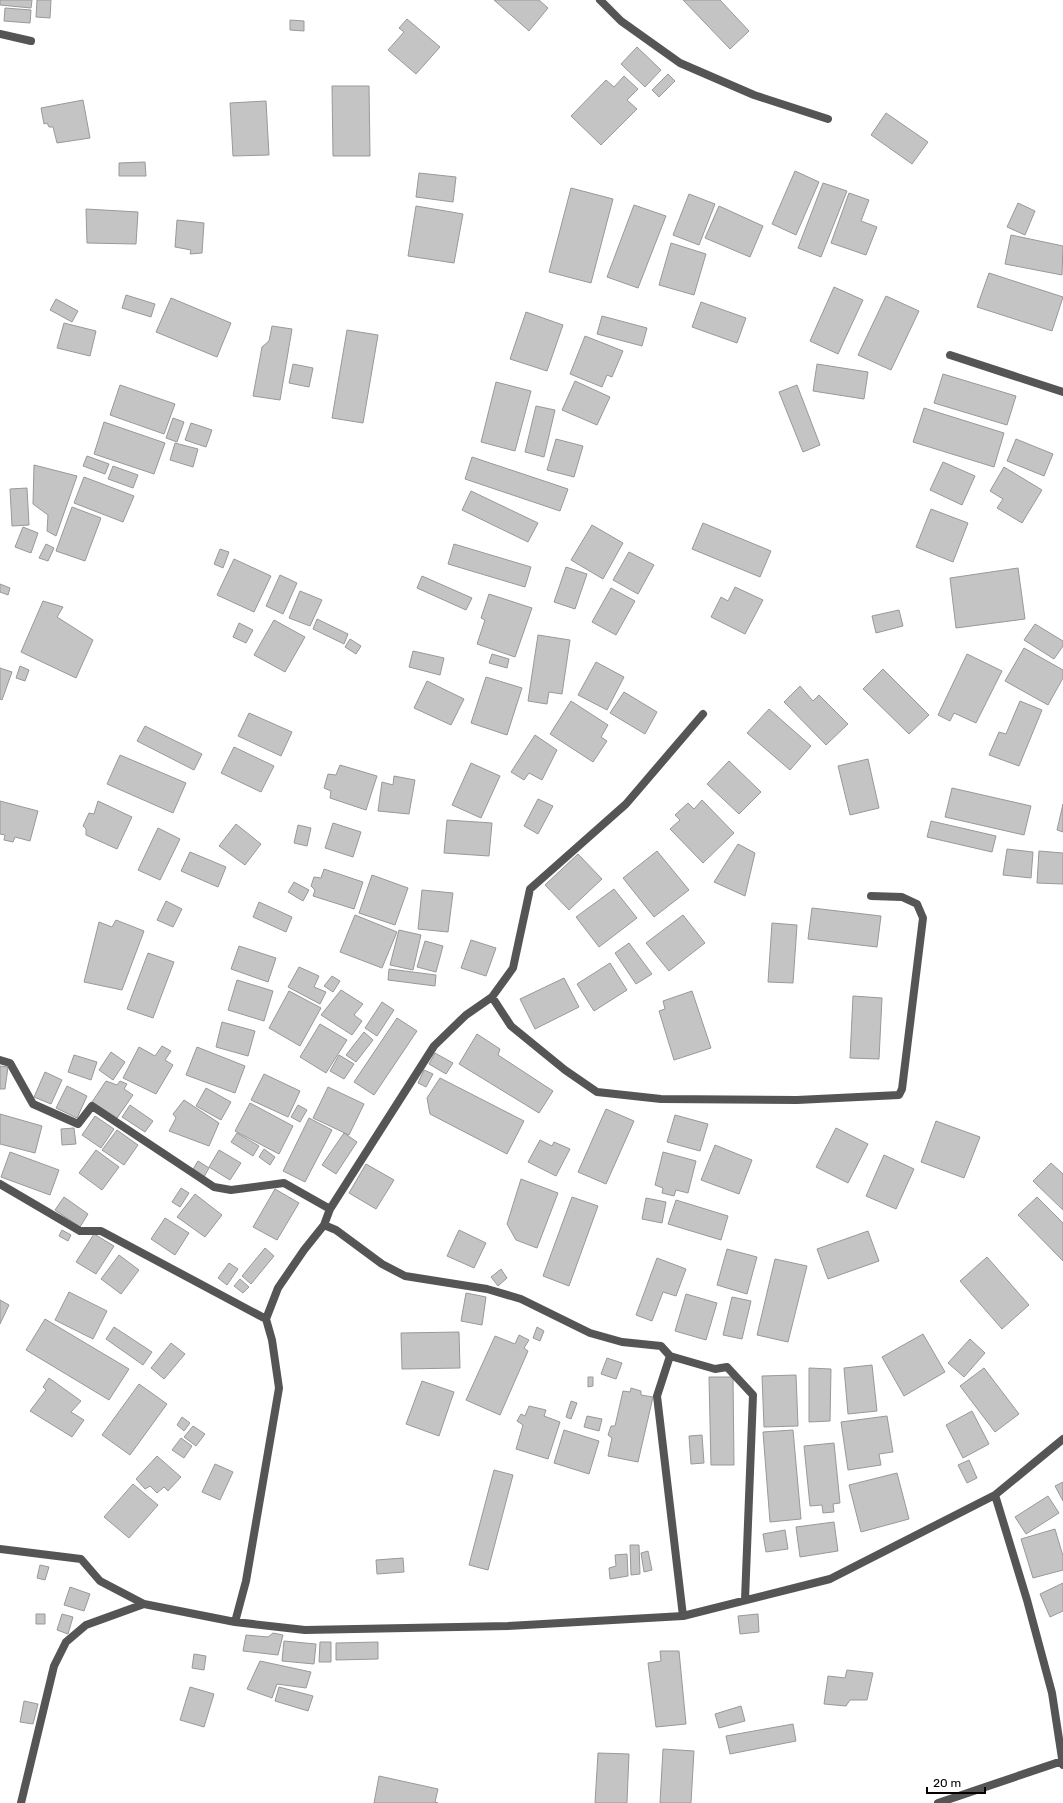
<svg xmlns="http://www.w3.org/2000/svg" width="1063" height="1803" font-family="Rubik,sans-serif">
  <style>
    .building { fill: #c4c4c4; stroke: #999 }
    .lines { fill: none; stroke-linecap: round; stroke-linejoin: round }
    .minor { stroke: #555; stroke-width: 8 }
  </style>
  <rect width="100%" height="100%" fill="#fff"/>
  <path class="building" d="M0,0H32L31,8L0,5Z
    M37,0H51L50,18L36,17Z
    M494,0H539L548,8L529,31Z
    M683,0H720L749,31L730,49Z
    M5,8L31,10L30,23L4,21Z
    M407,19L440,47L416,74L388,50L404,32L399,28Z
    M290,20L304,21V31L290,30Z
    M637,47L661,70L645,87L621,64Z
    M668,74L675,81L659,97L652,90Z
    M624,76L638,89L627,100L637,109L601,145L571,116L606,80L614,87Z
    M332,86H369L370,156H333Z
    M83,100L90,138L57,143L53,127H49L47,123L44,124L41,108Z
    M266,101L269,155L233,156L230,103Z
    M886,113L928,142L912,164L871,135Z
    M145,162L146,176H119V163Z
    M795,171L819,182L796,235L772,224Z
    M419,173L456,177L453,202L416,197Z
    M823,183L847,191L821,257L798,248Z
    M571,188L613,199L591,283L549,272Z
    M849,193L869,200L861,221L877,227L866,255L831,243Z
    M689,194L715,204L699,245L673,235Z
    M1018,203L1035,211L1025,235L1007,227Z
    M634,205L666,216L638,288L607,277Z
    M416,206L463,214L454,263L408,256Z
    M719,206L763,226L750,257L705,238Z
    M86,209L138,212L136,244L87,243Z
    M177,220L204,223L202,253L190,254L191,250L175,247Z
    M1011,235L1063,246L1062,275L1005,264Z
    M671,243L706,254L694,295L659,285Z
    M989,273L1063,297L1052,331L977,307Z
    M834,287L863,300L838,354L810,341Z
    M126,295L155,304L151,317L122,308Z
    M886,296L919,311L891,370L858,355Z
    M171,298L231,323L217,357L156,332Z
    M56,299L78,311L72,322L50,310Z
    M701,302L746,318L737,343L692,327Z
    M526,312L563,325L547,371L510,359Z
    M602,316L647,328L642,346L597,334Z
    M64,323L96,331L90,356L57,348Z
    M272,326L292,329L280,400L253,396L262,347L269,341Z
    M347,330L378,335L363,423L332,418Z
    M585,336L623,351L612,377L607,375L602,387L570,374Z
    M293,364L313,368L309,387L289,383Z
    M817,364L868,372L864,399L813,391Z
    M943,374L1016,396L1007,425L934,403Z
    M575,381L610,397L597,425L562,410Z
    M496,382L531,391L515,451L481,442Z
    M120,385L175,404L164,434L110,415Z
    M797,385L820,445L803,452L779,392Z
    M536,406L555,410L544,457L525,452Z
    M924,408L1004,433L994,467L913,442Z
    M173,418L184,422L177,442L166,438Z
    M104,422L165,443L154,474L94,454Z
    M191,423L212,430L206,447L185,440Z
    M556,439L583,446L574,477L547,470Z
    M1016,439L1053,454L1044,476L1007,461Z
    M175,443L198,449L193,467L170,460Z
    M87,456L109,464L105,474L83,466Z
    M472,457L568,489L560,511L465,479Z
    M943,462L975,476L962,505L930,490Z
    M34,465L77,476L56,536L47,531L48,515L33,504Z
    M113,466L138,475L133,488L108,479Z
    M1004,467L1042,490L1022,523L997,508L1003,499L990,491Z
    M84,477L134,496L123,522L74,503Z
    M27,488L29,525L12,526L10,489Z
    M471,491L538,523L528,542L462,510Z
    M72,507L101,518L85,561L56,551Z
    M931,509L968,523L953,562L916,547Z
    M703,523L771,551L760,577L692,549Z
    M592,525L623,543L603,579L571,560Z
    M23,527L38,533L31,553L15,547Z
    M46,544L54,548L48,561L39,558Z
    M454,544L531,567L525,587L448,564Z
    M220,549L229,552L223,568L214,564Z
    M629,552L654,565L638,594L613,580Z
    M234,559L271,576L254,612L217,595Z
    M566,567L587,574L575,609L554,602Z
    M1018,568L1025,619L956,628L950,578Z
    M280,575L297,583L283,614L266,606Z
    M422,576L472,598L466,610L417,588Z
    M0,584L10,588L8,595L0,592Z
    M735,587L763,600L745,634L711,617L721,597L728,601Z
    M611,588L635,601L616,635L592,622Z
    M300,591L322,600L310,626L289,618Z
    M489,594L532,608L515,657L477,644L485,620L481,618Z
    M43,601L63,607L57,617L93,640L76,678L21,652Z
    M899,610L903,626L876,633L872,616Z
    M317,619L348,634L344,644L313,629Z
    M274,620L305,637L285,672L254,655Z
    M239,623L253,630L246,643L233,637Z
    M1035,624L1063,641V646L1054,659L1024,640Z
    M538,635L570,640L562,694L549,692L547,704L528,701Z
    M350,639L361,646L356,654L345,647Z
    M1024,648L1063,670V678L1048,705L1005,681Z
    M413,651L444,658L440,675L409,667Z
    M492,654L509,659L507,668L489,663Z
    M967,654L1002,671L976,723L954,713L950,721L938,715Z
    M596,662L624,677L607,710L578,695Z
    M20,666L29,670L25,681L16,678Z
    M0,668L12,672L2,700L0,699Z
    M883,669L929,715L909,734L863,689Z
    M486,677L522,688L507,735L471,723Z
    M427,681L464,699L451,725L414,708Z
    M800,686L813,701L819,695L848,724L826,745L784,702Z
    M624,692L657,712L645,734L610,713Z
    M571,701L608,725L601,737L607,741L593,762L550,734Z
    M1020,701L1042,710L1019,766L989,755L999,732L1006,734Z
    M769,709L811,746L790,770L747,733Z
    M249,713L292,732L281,756L238,736Z
    M145,726L202,754L194,770L137,741Z
    M535,735L557,750L542,780L529,773L524,780L511,772Z
    M234,747L274,766L261,792L221,773Z
    M120,755L186,783L173,813L107,784Z
    M868,759L879,808L850,815L838,766Z
    M729,761L761,792L739,814L707,784Z
    M471,763L500,776L481,818L452,805Z
    M340,765L377,776L366,810L330,798L331,791L324,788L328,774L336,775Z
    M394,776L415,780L409,814L378,811L382,782L393,785Z
    M952,788L1031,806L1024,835L945,817Z
    M538,799L553,806L538,834L524,826Z
    M702,800L734,833L703,863L670,829L680,820L675,815L688,803L694,809Z
    M0,801L38,811L30,841L15,837L13,842L4,840L5,835L0,834Z
    M98,801L132,817L117,849L86,835V829L83,826L89,813L94,814Z
    M1063,804V832L1057,830Z
    M447,820L492,823L489,856L444,853Z
    M931,821L996,836L992,852L927,837Z
    M333,823L361,832L353,857L325,848Z
    M236,824L261,844L245,865L219,846Z
    M298,825L311,828L307,846L294,843Z
    M158,828L180,839L160,880L138,870Z
    M738,844L755,853L745,896L714,882Z
    M1007,849L1033,852L1031,878L1003,875Z
    M657,851L689,890L654,917L623,878Z
    M1039,851L1063,853V884L1037,883Z
    M190,852L226,867L218,887L181,871Z
    M578,854L602,879L569,910L545,885Z
    M324,869L363,882L354,909L313,896L315,890L311,886L314,877L321,878Z
    M372,875L408,888L395,925L359,913Z
    M294,882L309,890L303,901L288,892Z
    M614,889L637,918L599,947L576,917Z
    M422,890L453,893L448,932L418,929Z
    M166,901L182,909L173,927L157,920Z
    M259,902L292,917L286,932L253,917Z
    M812,908L881,916L877,947L808,939Z
    M355,915L397,932L382,968L340,952Z
    M683,915L705,943L669,971L646,943Z
    M116,920L144,931L122,990L84,982L99,922L112,927Z
    M772,923L797,925L793,983L768,982Z
    M399,930L421,935L413,970L390,965Z
    M471,940L496,948L486,976L461,968Z
    M425,941L443,946L436,972L417,967Z
    M629,943L652,974L636,984L615,953Z
    M239,946L276,958L268,982L231,969Z
    M148,953L174,962L153,1018L127,1009Z
    M610,963L627,990L594,1011L577,984Z
    M299,967L319,976L314,987L326,992L320,1004L288,987Z
    M389,969L436,975L435,986L388,980Z
    M332,976L340,981L333,992L324,986Z
    M564,978L579,1007L535,1029L520,999Z
    M237,980L273,991L264,1021L228,1010Z
    M341,990L363,1004L354,1015L362,1021L352,1035L321,1015Z
    M289,991L321,1008L300,1046L269,1028Z
    M692,991L711,1048L674,1060L659,1011L665,1009L663,1001Z
    M853,996L882,998L879,1059L850,1058Z
    M382,1002L394,1010L377,1036L365,1028Z
    M397,1018L417,1031L374,1095L354,1082Z
    M222,1022L255,1031L248,1056L216,1047Z
    M320,1024L347,1040L326,1073L300,1057Z
    M364,1032L373,1040L356,1062L346,1055Z
    M477,1034L500,1049L498,1055L553,1091L539,1113L459,1064Z
    M162,1046L171,1051L165,1060L173,1065L156,1094L123,1078L139,1047L155,1056Z
    M197,1047L245,1066L235,1093L186,1075Z
    M111,1052L125,1062L113,1080L99,1070Z
    M435,1053L453,1063L446,1074L429,1064Z
    M74,1055L97,1062L91,1080L68,1072Z
    M339,1055L354,1064L344,1079L330,1071Z
    M0,1066L8,1067L5,1089H0Z
    M424,1070L433,1074L426,1087L418,1083Z
    M45,1072L62,1080L51,1104L34,1097Z
    M264,1074L300,1091L288,1117L251,1100Z
    M440,1078L524,1121L507,1154L430,1114L427,1098Z
    M106,1081L117,1085L120,1081L127,1084L124,1089L133,1095L117,1118L92,1102Z
    M67,1086L87,1096L77,1118L56,1108Z
    M328,1087L364,1104L349,1135L313,1118Z
    M206,1088L231,1102L221,1120L196,1106Z
    M184,1100L219,1123L209,1146L169,1131L176,1118L173,1114Z
    M250,1103L293,1126L279,1154L235,1131Z
    M130,1105L153,1121L145,1132L122,1117Z
    M298,1105L307,1110L300,1122L291,1117Z
    M606,1109L634,1121L606,1184L578,1172Z
    M0,1114L42,1126L35,1153L0,1144Z
    M675,1115L708,1124L700,1151L667,1142Z
    M95,1116L114,1129L101,1148L82,1135Z
    M309,1118L332,1130L305,1182L283,1171Z
    M936,1121L980,1137L964,1178L921,1162Z
    M74,1128L76,1144L62,1145L61,1129Z
    M836,1128L868,1144L848,1183L816,1167Z
    M117,1130L138,1145L124,1165L102,1150Z
    M237,1133L259,1146L253,1156L231,1142Z
    M344,1133L357,1142L336,1174L322,1165Z
    M540,1140L552,1146L554,1142L570,1149L556,1176L528,1162Z
    M715,1145L752,1160L739,1194L701,1180Z
    M264,1149L275,1157L270,1165L259,1157Z
    M96,1150L119,1167L102,1190L79,1173Z
    M219,1150L241,1163L230,1180L209,1167Z
    M10,1152L59,1170L50,1195L1,1177Z
    M663,1152L696,1161L688,1193L676,1190L674,1196L662,1193L663,1188L655,1185Z
    M884,1155L914,1169L896,1209L866,1196Z
    M198,1161L209,1168L204,1177L192,1171Z
    M1051,1163L1063,1174V1210L1033,1181Z
    M366,1164L394,1180L376,1209L349,1193Z
    M521,1179L558,1193L537,1248L516,1240L507,1224Z
    M181,1188L189,1193L180,1207L172,1202Z
    M275,1189L299,1203L277,1240L253,1227Z
    M195,1194L222,1215L205,1237L177,1217Z
    M64,1197L88,1214L80,1227L55,1210Z
    M572,1197L598,1206L569,1286L543,1276Z
    M1037,1197L1063,1223V1261L1018,1215Z
    M646,1198L666,1202L662,1223L642,1219Z
    M676,1200L728,1216L721,1240L668,1224Z
    M165,1218L189,1233L175,1255L151,1239Z
    M62,1230L71,1235L68,1241L59,1236Z
    M459,1230L486,1243L474,1268L447,1256Z
    M868,1231L879,1261L828,1279L817,1249Z
    M94,1234L114,1246L96,1274L76,1262Z
    M265,1248L274,1256L251,1284L242,1276Z
    M727,1249L757,1257L747,1294L717,1285Z
    M119,1255L139,1270L121,1294L101,1279Z
    M987,1257L1029,1305L1002,1329L960,1281Z
    M657,1258L686,1269L676,1296L663,1292L652,1321L636,1315Z
    M775,1259L807,1266L788,1342L757,1335Z
    M229,1263L238,1269L227,1285L218,1278Z
    M501,1269L507,1278L498,1286L491,1277Z
    M240,1279L249,1287L243,1293L234,1286Z
    M69,1292L107,1311L93,1339L55,1320Z
    M466,1293L486,1297L482,1325L461,1321Z
    M686,1294L717,1303L706,1340L675,1331Z
    M732,1297L751,1301L742,1339L723,1335Z
    M0,1300L9,1305L0,1324Z
    M45,1319L129,1369L109,1400L26,1350Z
    M114,1327L152,1352L143,1365L106,1339Z
    M537,1327L544,1331L540,1341L533,1338Z
    M459,1332L460,1368L402,1369L401,1333Z
    M923,1334L945,1372L904,1396L882,1357Z
    M519,1335L529,1340L524,1348L528,1351L500,1415L466,1400L495,1336L515,1344Z
    M970,1339L985,1353L964,1377L948,1363Z
    M171,1343L185,1354L164,1379L151,1368Z
    M607,1358L622,1363L616,1379L601,1374Z
    M872,1365L877,1411L848,1414L844,1368Z
    M809,1368L831,1369L830,1421L809,1422Z
    M984,1368L1019,1414L995,1432L960,1386Z
    M796,1375L798,1426L764,1427L762,1376Z
    M588,1377H593V1386L588,1387Z
    M709,1377H733L734,1465H711Z
    M49,1378L81,1401L71,1412L84,1420L72,1437L30,1411L46,1390L43,1387Z
    M422,1381L454,1392L439,1436L406,1424Z
    M139,1384L167,1404L130,1455L102,1435Z
    M631,1388L641,1391V1395L653,1397L638,1462L608,1456L612,1438L608,1435L611,1426H615L623,1391L630,1392Z
    M571,1401L577,1403L571,1419L566,1417Z
    M529,1406L546,1410L544,1416L560,1422L548,1459L516,1449L523,1425L517,1421L521,1414L525,1416Z
    M972,1411L989,1444L963,1458L946,1425Z
    M587,1416L602,1419L599,1431L584,1427Z
    M887,1416L893,1452L879,1454L881,1465L848,1470L841,1422Z
    M182,1417L190,1423L184,1431L177,1425Z
    M193,1426L205,1434L196,1446L184,1437Z
    M564,1430L599,1441L589,1474L554,1463Z
    M793,1430L801,1519L770,1522L763,1432Z
    M702,1435L704,1463L691,1464L689,1436Z
    M181,1438L192,1446L184,1458L172,1450Z
    M834,1443L840,1503L833,1504L834,1512L823,1513L822,1505L810,1506L804,1446Z
    M157,1456L181,1477L168,1491L164,1487L157,1493L150,1486L145,1489L136,1479Z
    M969,1460L977,1478L967,1483L958,1465Z
    M215,1464L233,1472L220,1500L202,1492Z
    M494,1470L513,1475L488,1570L469,1565Z
    M897,1473L909,1519L861,1532L849,1485Z
    M1063,1482V1501L1055,1486Z
    M133,1484L158,1505L129,1538L104,1517Z
    M1048,1496L1059,1513L1026,1534L1015,1517Z
    M834,1522L838,1551L800,1557L796,1527Z
    M1055,1529L1063,1556V1570L1033,1578L1021,1539Z
    M785,1530L788,1549L766,1552L763,1534Z
    M630,1545H639L640,1574L631,1575Z
    M648,1551L652,1570L644,1572L641,1553Z
    M627,1554L628,1576L610,1579L609,1568L616,1566L615,1555Z
    M403,1558L404,1572L377,1574L376,1560Z
    M40,1565L49,1567L45,1580L37,1578Z
    M1063,1583V1611L1050,1617L1040,1594Z
    M70,1587L90,1594L84,1611L64,1605Z
    M36,1614H45V1624H36Z
    M62,1614L73,1617L68,1634L57,1630Z
    M758,1614L759,1632L740,1634L738,1616Z
    M273,1633L283,1635L278,1655L243,1651L246,1635L268,1637Z
    M284,1641L316,1644L314,1664L282,1661Z
    M320,1642H331V1662H319Z
    M378,1642V1659L336,1660V1643Z
    M660,1651H679L686,1724L656,1727L648,1663L661,1661Z
    M194,1654L206,1656L204,1670L192,1668Z
    M260,1661L311,1672L306,1688L277,1684L272,1698L247,1689Z
    M847,1670L873,1673L867,1700H850L846,1706L824,1704L828,1676L845,1678Z
    M190,1687L214,1694L204,1727L180,1720Z
    M279,1687L313,1696L308,1711L275,1701Z
    M24,1701L38,1704L33,1724L20,1722Z
    M741,1706L745,1721L719,1728L715,1714Z
    M793,1724L796,1741L730,1754L726,1736Z
    M663,1749L694,1751L691,1803H660Z
    M598,1753L629,1754L627,1803H595Z
    M379,1776L438,1789L435,1802L438,1803H374Z"/>
  <g class="lines">
    <path class="minor" d="M600,0L621,21L680,63L754,95L828,119
      M0,34L31,41
      M950,355L1063,392
      M492,997L511,1026L565,1070L597,1092L661,1099L797,1100L899,1095L902,1089L923,918L917,904L902,897L871,896
      M0,1060L10,1063L33,1104L78,1124L92,1106L214,1187L231,1190L284,1183L330,1209
      M0,1184L80,1231H101L266,1319
      M324,1225L336,1230L382,1264L405,1276L487,1289L521,1299L590,1333L622,1342L661,1346L670,1356L715,1369L727,1367L753,1395L745,1600
      M670,1356L657,1396L683,1616
      M995,1495L1027,1600L1052,1693L1063,1765
      M0,1549L81,1559L100,1581L144,1604L235,1622L305,1630L508,1626L683,1616L830,1579L995,1495L1063,1439
      M235,1622L246,1581L279,1388L272,1340L266,1319L278,1288L304,1250L324,1225L330,1209L434,1046L466,1015L492,997L513,968L530,889L626,804L703,714
      M21,1803L54,1666L66,1642L86,1625L144,1604
      M938,1803L1062,1761"/>
  </g>
  <path d="M927 1787v6h58v-6" fill="none" stroke="#000000" stroke-width="2"/>
  <text x="933" y="1787" font-size="12" fill="#000000" stroke="#ffffff" stroke-width="3" paint-order="stroke">20 m</text>
</svg>
